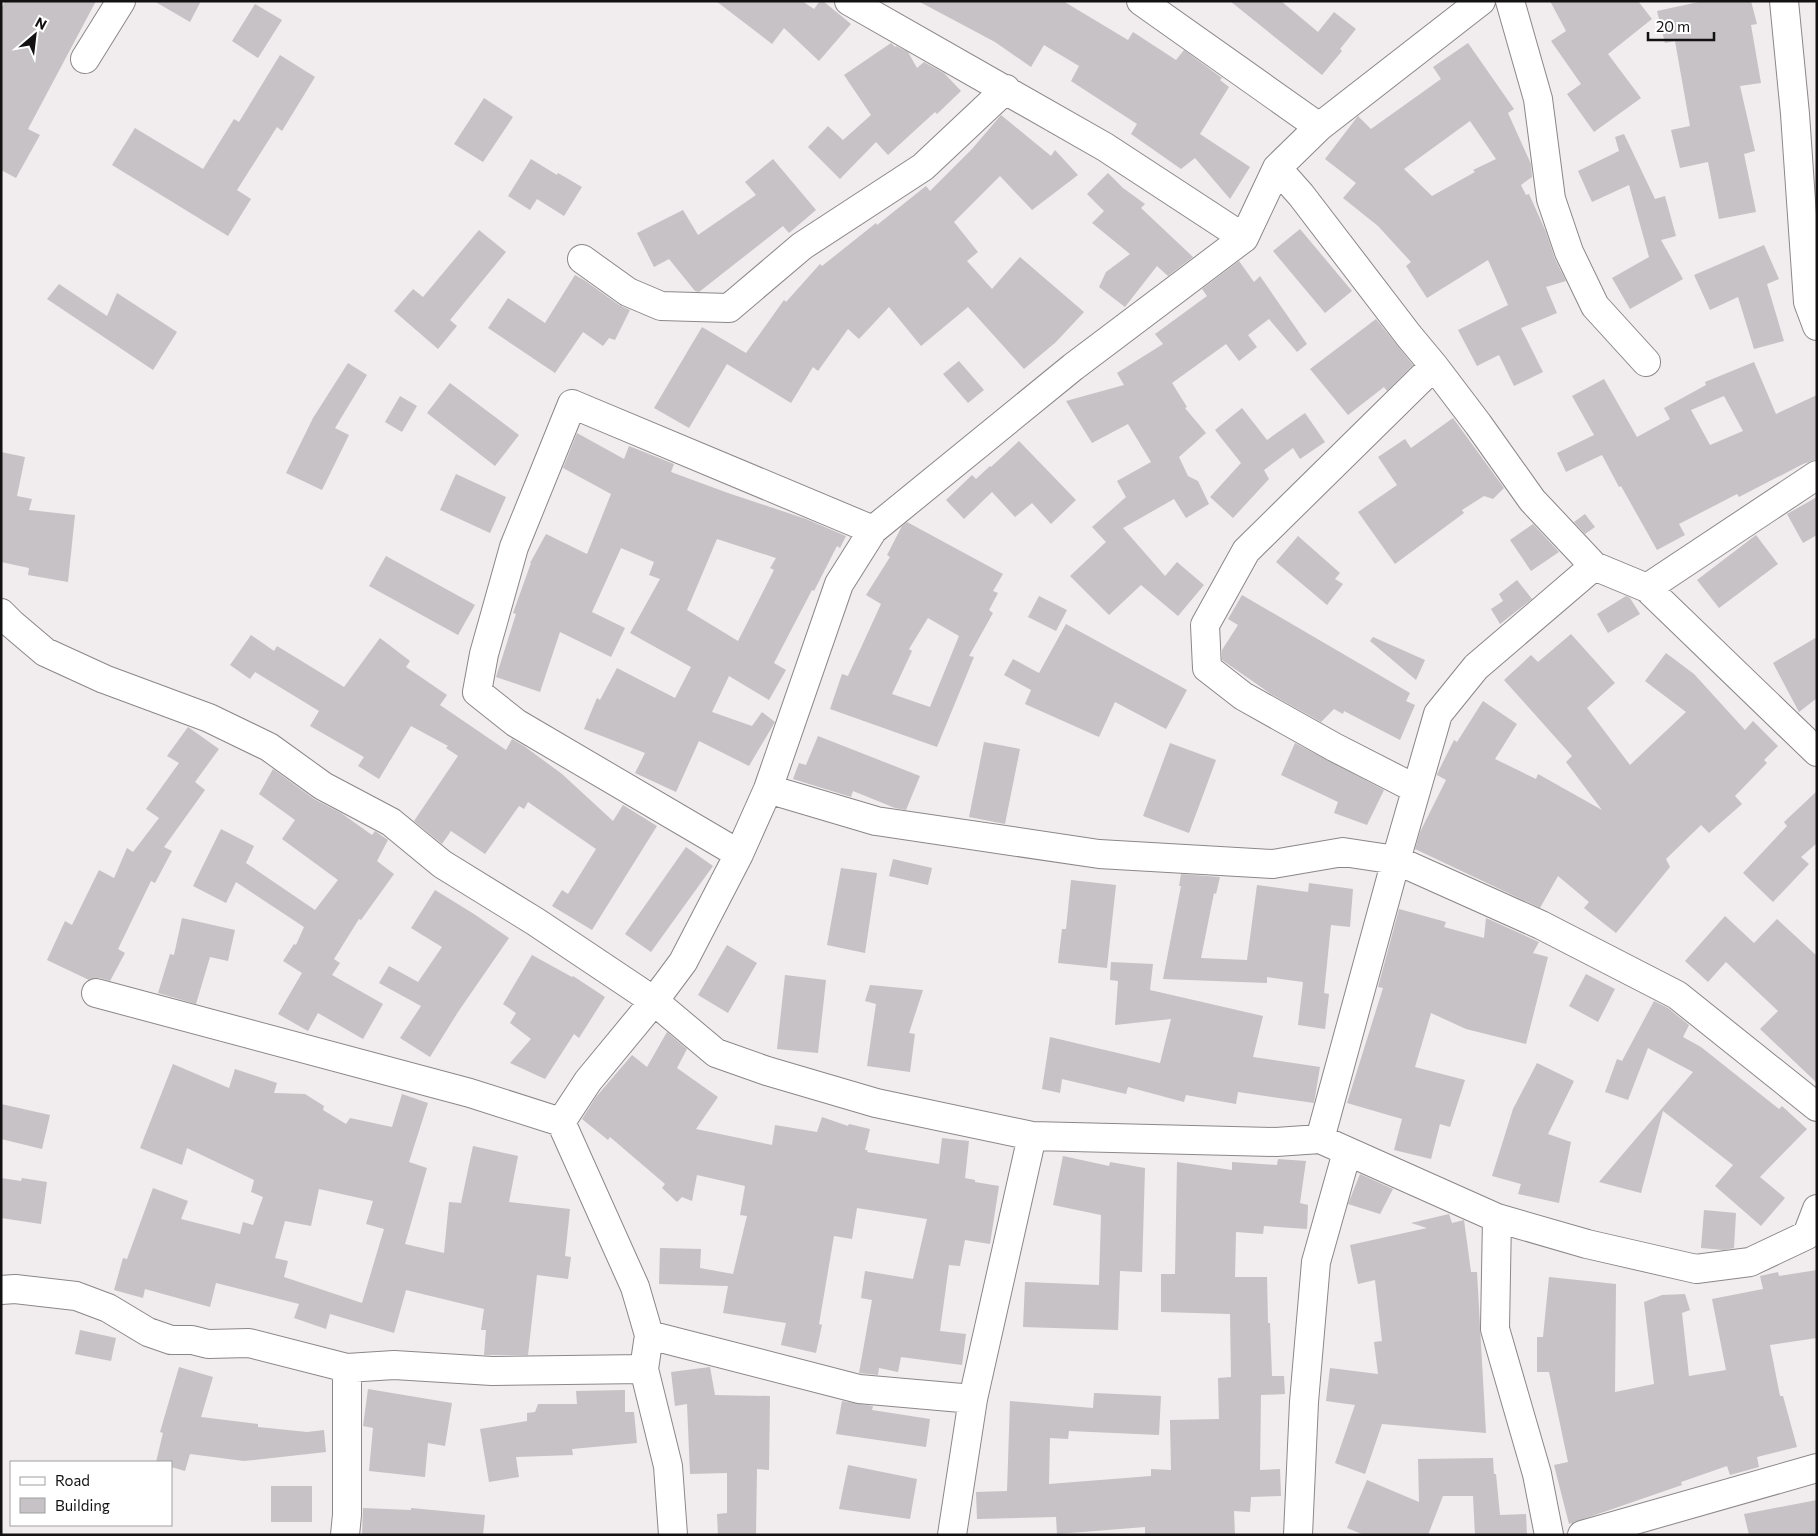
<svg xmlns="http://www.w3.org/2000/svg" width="1818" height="1536" font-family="Commissioner,sans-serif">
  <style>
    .building { fill: #c6c2c5; fill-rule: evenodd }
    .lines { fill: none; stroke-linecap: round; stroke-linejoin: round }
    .minor-casing { stroke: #8c8788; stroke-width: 30 }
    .minor { stroke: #fff; stroke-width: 28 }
  </style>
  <rect width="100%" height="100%" fill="#f1eced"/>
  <path class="building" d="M5,1H96L28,129L40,135L16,178L1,170V9Z
    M154,1H201L190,22Z
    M716,1H802L814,9L820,1H823L851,24L819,61L784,28L772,44Z
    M918,1H1063L1128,40L1133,32L1176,60L1184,50L1222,78L1220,80L1229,87L1200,134L1250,167L1230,199L1195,158L1181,169L1131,134L1137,124L1071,81L1079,66L1044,45L1031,67L995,42Z
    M1230,1H1281L1318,32L1334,12L1356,29L1340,49L1342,51L1322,75Z
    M1550,1H1638L1652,19L1608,54L1641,98L1594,132L1567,94L1581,84L1551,41L1566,31Z
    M1703,1H1751L1757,24L1751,25L1761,83L1740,86L1755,151L1744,154L1756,212L1719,219L1708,162L1680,168L1671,130L1690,126L1675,41L1665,43L1657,11Z
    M255,4L282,20L258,58L232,41Z
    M891,43L895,47L896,46L908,52L917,68L924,62L944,73L961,91L937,114L935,112L888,155L876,142L840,179L808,147L828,126L843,140L871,115L844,75Z
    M1468,43L1514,109L1508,113L1531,164L1532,177L1521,185L1526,195L1529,194L1546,232L1555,259L1566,281L1546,287L1557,313L1521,328L1543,372L1514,386L1499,355L1477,366L1458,330L1508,305L1488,260L1427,298L1406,266L1411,262L1378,226L1343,198L1356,183L1325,159L1358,116L1371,129L1441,79L1433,67ZM1470,121L1496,159L1473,170L1475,172L1432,196L1404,169Z
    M280,55L315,77L282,131L277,127L237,190L251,199L228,236L112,165L135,128L203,169L234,119L239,122Z
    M484,98L513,117L483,162L454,144Z
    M1001,115L1051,156L1055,150L1078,175L1032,210L1000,176L954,222L978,252L967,261L992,289L1020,257L1084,312L1056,342L1024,369L968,307L921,346L889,307L859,339L848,329L818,371L813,367L791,403L727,364L689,428L654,408L702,327L746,353L784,300L786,302L820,264L822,266L876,223L877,225L926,186L930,191L972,149Z
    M1624,134L1655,199L1665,196L1676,236L1661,240L1683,279L1630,309L1612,278L1649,257L1629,185L1592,202L1578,171L1619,151L1615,137Z
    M531,159L557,175L558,173L582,187L564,216L537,199L530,210L508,196Z
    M773,159L816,210L789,233L783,226L699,292L695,291L669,259L654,267L637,233L683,210L698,235L756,195L745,182Z
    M1108,173L1123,188L1145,204L1141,208L1193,257L1168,276L1157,266L1125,307L1099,287L1106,272L1130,254L1092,223L1104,211L1087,194Z
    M1300,229L1352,291L1325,313L1273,251Z
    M479,230L506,252L450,320L457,326L438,349L394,311L413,289L423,297Z
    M1764,245L1779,279L1767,284L1784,341L1754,349L1738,297L1710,310L1694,275Z
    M1239,261L1254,282L1260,276L1307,344L1297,352L1269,319L1248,335L1257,347L1239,361L1226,344L1172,383L1187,407L1185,408L1206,433L1179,457L1188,476L1198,481L1209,504L1186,518L1174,499L1123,528L1165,576L1177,562L1204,585L1178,616L1141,585L1109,615L1070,576L1106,542L1092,527L1126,497L1117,481L1151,462L1128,424L1092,443L1066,401L1124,385L1117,373L1163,344L1155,334L1207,296L1202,289Z
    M575,275L584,280L619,305L630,310L615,340L609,338L603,346L583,332L555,373L488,328L508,298L545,323Z
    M59,284L107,316L117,293L177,332L153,370L47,299Z
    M1376,319L1413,365L1387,391L1384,387L1348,415L1310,369Z
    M959,361L984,390L968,403L943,374Z
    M1754,362L1776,414L1817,395V459L1803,464L1739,497L1737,494L1679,524L1685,535L1657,550L1621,486L1619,487L1602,455L1566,472L1557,453L1594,435L1572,396L1604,379L1637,437L1670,419L1664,408L1706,385L1705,382ZM1724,396L1743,431L1710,445L1691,410Z
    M348,363L367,375L335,428L349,435L322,490L286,473L313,418Z
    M450,383L519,435L495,466L427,413Z
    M400,396L417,406L402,432L385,422Z
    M1242,408L1267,440L1305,413L1325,442L1300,459L1293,448L1264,470L1269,479L1233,518L1210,497L1241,463L1215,430Z
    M1453,418L1504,488L1493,499L1484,496L1462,510L1464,513L1395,564L1358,512L1397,485L1378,457L1405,439L1411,448Z
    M577,433L624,459L629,446L674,464L671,472L728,493L806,519L846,536L840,548L837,546L814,591L812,590L774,663L786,670L769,700L729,676L712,712L752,726L762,712L775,722L749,766L699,741L676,792L635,773L645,753L584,729L597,698L600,700L617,668L675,698L691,667L630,633L660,579L649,575L654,562L621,548L592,612L625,628L611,657L560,632L540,692L496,677L516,614L513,613L531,563H530L546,534L587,554L611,494L563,468ZM717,539L776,558L770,568L774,570L738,641L687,610Z
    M1019,441L1076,500L1051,524L1032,503L1015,517L992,492L964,519L946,500L972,475L976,479L990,466L991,467Z
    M1,452L25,457L17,496L32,499L29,510L75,515L68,582L28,575L29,568L1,562Z
    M456,474L506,497L490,533L440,510Z
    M1817,497V535L1803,543L1787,514Z
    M1585,514L1595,527L1585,534L1574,522Z
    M907,522L1003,574L993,591L998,593L989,610L993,613L969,656L974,657L937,747L830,709L842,674L848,676L881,604L866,595L890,557L887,555L902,526ZM928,618L959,636L930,707L892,694L912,651L909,649Z
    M1533,524L1559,552L1531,571L1510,540Z
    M1756,535L1778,564L1719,608L1697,580Z
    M1298,536L1340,573L1335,579L1343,584L1327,605L1276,562Z
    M386,556L475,605L458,635L369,586Z
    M1517,580L1532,599L1500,624L1491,609L1503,601L1499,594Z
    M1242,595L1410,693L1406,701L1415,705L1400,740L1344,711L1343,714L1334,709L1321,722L1271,694L1222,660V650L1238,625L1228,619Z
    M1039,596L1067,610L1056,631L1028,617Z
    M1626,596L1630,598L1640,614L1608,633L1597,614Z
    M1066,624L1187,690L1166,729L1115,702L1099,737L1025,704L1031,690L1004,675L1013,659L1039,673Z
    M1571,634L1615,683L1587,708L1630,765L1686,712L1645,681L1666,653L1694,674L1745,730L1753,721L1778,746L1764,760L1767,763L1735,796L1742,804L1709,833L1701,825L1666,859L1670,867L1616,933L1584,908L1589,902L1558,876L1540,908L1415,849L1420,832L1446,780L1437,775V774L1454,740L1457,742L1483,701L1517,724L1495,759L1536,779L1538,774L1602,810L1566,762L1572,756L1504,680L1531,655L1538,662Z
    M251,635L274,651L277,646L344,687L380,638L410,661L406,667L447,695L440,705L506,750L512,739L524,746L562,774L613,821L623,805L657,826L592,930L552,906L562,890L568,894L596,849L528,802L524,809L519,806L485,854L451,831L442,844L414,821L458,756L446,748L448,746L411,726L379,779L358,766L364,757L310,726L319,711L255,672L250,679L230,665Z
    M1373,637L1425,660L1416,680L1370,641Z
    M1817,637V698L1799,712L1773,663Z
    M188,727L219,749L195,782L205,790L164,847L172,851L155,883L151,881L118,949L125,953L110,981L100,978L89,980L47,960L65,921L72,925L99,870L114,878L127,848L133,852L159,818L146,809L179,763L167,756Z
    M818,736L920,776L906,810L895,808L853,791L851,797L793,779L799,763L806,765Z
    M984,742L1020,749L1005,824L969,817Z
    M1170,743L1216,760L1189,833L1143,816Z
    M1295,743L1384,790L1367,825L1334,813L1338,802L1281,775Z
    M273,769L314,799L341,813L372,835L375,831L388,840L377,861L394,874L361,920L359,919L334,959L340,963L332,975L383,1004L363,1039L318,1013L308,1031L278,1014L302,973L283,961L294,944L296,945L304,927L236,882L226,903L193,886L221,829L254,846L246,863L315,910L338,880L282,839L295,820L259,794Z
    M1817,791V843L1801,857L1809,864L1773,902L1743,873L1787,826L1784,822Z
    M686,847L713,866L651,952L625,934Z
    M893,859L932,868L928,885L889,876Z
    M841,868L877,873L865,953L827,945Z
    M1181,874L1220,877L1216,894L1214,893L1201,958L1247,960L1257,885L1308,892L1309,883L1353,889L1350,927L1331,925L1324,993L1329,994L1325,1029L1298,1025L1303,982L1267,977V983L1163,979L1181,886H1179Z
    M1071,880L1116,885L1107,968L1058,963L1062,929H1066Z
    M435,890L474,914L509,938L458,1012L430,1057L400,1038L421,1006L379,983L389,966L418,982L442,947L411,928Z
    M1399,909L1446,922L1444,927L1484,938L1486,918L1539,942L1533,953L1548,957L1526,1044L1466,1029L1431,1013L1415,1067L1465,1080L1450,1127L1440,1124L1431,1159L1394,1150L1402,1119L1347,1103L1383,988L1378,987Z
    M1725,916L1754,943L1777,919L1817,956V1083L1760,1029L1778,1011L1726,962L1708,982L1685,961Z
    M182,918L235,930L228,961L210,957L196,1004L158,993L170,954L174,955Z
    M727,945L757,963L728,1013L698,995Z
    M532,955L572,977L573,976L605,997L579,1038L574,1034L545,1079L510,1063L531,1039L510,1023L516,1013L503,1004Z
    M1111,962L1153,964L1150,990L1263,1016L1253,1057L1320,1067L1314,1103L1238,1092L1236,1104L1186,1095L1184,1102L1128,1087L1126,1094L1062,1079L1060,1093L1042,1089L1050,1037L1160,1063L1171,1019L1115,1025L1118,981L1110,980Z
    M1586,974L1615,989L1598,1022L1569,1006Z
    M785,975L826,980L818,1053L777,1049Z
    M870,985L923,990L909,1033L915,1034L910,1072L867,1066L876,1004L865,1001Z
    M1654,1001L1668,1008L1689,1025L1683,1037L1701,1047L1779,1109L1782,1106L1807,1129L1760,1177L1785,1198L1761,1226L1715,1186L1733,1165L1663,1111L1641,1193L1599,1182L1693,1072L1648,1048L1628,1100L1605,1092L1617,1059L1622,1061Z
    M667,1032L687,1049L677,1068L718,1097L696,1129L772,1145L775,1125L817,1132L822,1117L848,1126L849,1124L870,1129L865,1150H868L867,1152L939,1164L942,1138L969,1141L965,1178L975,1180V1182L999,1186L990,1244L965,1240L960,1266L949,1265L940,1331L966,1334L962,1365L901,1357L898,1372L879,1368L878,1375L859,1373L872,1300L861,1298L865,1271L913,1279L927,1219L857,1208L852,1239L834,1236L819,1324L822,1325L816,1353L781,1345L786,1323L723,1313L728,1286L659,1284L660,1248L701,1249L700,1268L733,1274L747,1216L740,1215L745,1186L697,1175L692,1201L682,1197L677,1202L662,1188L665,1184L610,1137L608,1140L582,1119L596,1097L632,1055L647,1067Z
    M1537,1063L1574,1081L1548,1134L1571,1142L1559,1203L1518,1194L1521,1184L1492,1176L1513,1109Z
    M173,1064L229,1088L235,1069L277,1083L274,1093L305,1094L324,1106L323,1110L346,1124L350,1118L392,1127L402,1094L428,1103L409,1162L427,1168L405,1244L444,1253L449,1202L461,1203L473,1146L518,1156L509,1202L570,1209L565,1256L571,1257L568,1279L537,1275L528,1355H484L486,1330H481L484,1309L406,1290L394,1333L330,1314L326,1329L294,1318L299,1304L216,1283L210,1307L145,1289L143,1298L114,1290L123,1258L127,1259L153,1188L188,1201L181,1219L240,1234L243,1222L253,1225L263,1197L251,1192L254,1180L187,1148L182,1165L140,1148ZM319,1189L373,1201L366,1224L384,1229L362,1303L284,1277L288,1261L275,1258L285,1221L311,1226Z
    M1,1104L50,1115L42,1149L1,1139Z
    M1063,1156L1109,1166L1110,1162L1145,1168L1142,1272L1120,1271L1118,1330L1023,1327L1025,1282L1099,1285L1101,1215L1053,1205Z
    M1278,1159L1306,1161L1300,1203L1308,1205L1307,1229L1264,1226L1263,1234L1236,1232L1235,1277H1267L1268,1323H1270L1272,1376H1284L1285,1394L1261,1395L1260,1470L1280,1469L1281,1496L1251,1497L1250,1512L1234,1511L1235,1535H1145V1527L1057,1534L1056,1517L977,1519L976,1492L1007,1491L1010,1401L1093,1408L1094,1393L1161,1396L1159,1435L1069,1431L1068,1439L1050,1438L1049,1484L1151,1476V1469L1171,1470L1170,1420L1219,1419L1218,1378L1231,1377L1230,1314L1161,1312V1274H1175L1177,1162L1232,1170V1162L1277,1165Z
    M1360,1174L1393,1189L1380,1214L1348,1204Z
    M1,1178L21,1181L22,1178L47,1182L41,1224L1,1218Z
    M1704,1210L1736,1213L1734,1248L1724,1250L1701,1248Z
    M1449,1214L1452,1223L1464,1220L1471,1272H1477L1486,1433L1382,1424L1365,1474L1335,1463L1355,1405L1326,1401L1330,1368L1378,1374L1374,1342L1382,1341L1375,1280L1358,1284L1350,1245L1427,1228L1411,1223Z
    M1817,1270V1338L1770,1345L1780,1396H1783L1797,1447L1757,1457L1759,1467L1730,1475L1727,1466L1681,1482L1682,1485L1569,1524L1554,1465L1568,1462L1549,1372H1537V1337H1543L1549,1277L1616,1284L1615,1392L1654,1384L1644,1302L1662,1295L1685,1294L1690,1310L1682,1313L1689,1376L1726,1370L1712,1299L1763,1289L1760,1276L1778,1272L1779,1276Z
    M80,1330L116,1338L111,1361L75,1354Z
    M179,1367L213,1377L201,1417L258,1424V1427L307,1432L324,1430L326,1452L244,1461L190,1454L185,1471L171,1467V1462H156L163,1433L160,1432Z
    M710,1367L715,1395L770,1396L769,1470L757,1469L756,1535H718L717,1514L727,1513V1473L690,1474L687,1404L675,1406L671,1372Z
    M368,1389L452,1403L445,1446L428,1443L425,1477L369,1471L373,1428L363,1426Z
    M625,1390V1412H634L637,1443L572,1449L573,1455L516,1457L519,1477L489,1482L480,1429L527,1421V1413L535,1412L538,1404H577L576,1391Z
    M842,1401L873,1406L872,1410L930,1419L926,1447L836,1434Z
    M1493,1458L1494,1474H1496L1500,1515L1526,1514L1527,1535H1475L1473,1496H1443L1428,1535H1364L1347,1528L1367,1480L1419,1502L1418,1459Z
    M848,1465L917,1479L910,1519L839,1509Z
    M271,1486H312V1522H271Z
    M1817,1500V1535H1749L1744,1514Z
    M363,1508L411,1510V1508L485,1515L483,1535H362Z"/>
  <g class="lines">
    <defs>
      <path id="minor" d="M849,1L1105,147L1244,238
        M1141,1L1319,127
        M1510,1L1538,99L1551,199L1569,252L1595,306L1646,362
        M1784,1L1795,114L1808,302L1817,326
        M85,59L121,1
        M1277,168L1301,195L1409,336L1434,366L1478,424L1532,500L1594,566L1647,588L1817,752
        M582,259L628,292L661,306L729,308L802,246L923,167L1006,89
        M1647,588L1817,475
        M1,613L12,624L45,652L104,679L209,718L269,747L323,786L391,822L442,864L536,922L654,1001L716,1053L767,1071L876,1103L1032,1136L1276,1142L1320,1139L1497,1218L1587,1244L1696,1269L1750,1262L1807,1235L1817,1209
        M768,789L876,821L1099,854L1273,864L1343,852L1396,860L1541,925L1677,995L1817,1107
        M1416,789L1334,747L1243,696L1207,668L1205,625L1246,551L1434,366
        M739,854L516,723L477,692L484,654L514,547L572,404L873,530
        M96,993L470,1093L561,1122L588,1081L654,1001L683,962L739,854L768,789L839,584L873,530L1073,367L1244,238L1277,168L1319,127L1481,1
        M561,1122L635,1287L649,1335L644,1369L668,1466L673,1535
        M1320,1139L1396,860L1438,714L1476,667L1594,566
        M1497,1218L1495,1329L1537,1474L1549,1535
        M1,1290L15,1289L76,1296L108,1308L148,1332L171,1340H192L208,1344L249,1343L347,1368L394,1365L492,1371L644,1369
        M649,1335L859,1389L973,1399
        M345,1535L347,1515V1368
        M952,1535L973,1399L1032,1136
        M1298,1535L1304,1402L1316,1262L1347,1152
        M1582,1535L1817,1468"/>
    </defs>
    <use href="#minor" class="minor-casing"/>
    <use href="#minor" class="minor"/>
  </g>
  <rect width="1818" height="1536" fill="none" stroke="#131111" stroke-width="5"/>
  <rect x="10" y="1461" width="162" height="65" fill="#ffffff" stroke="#a1a0a0"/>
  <rect x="20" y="1477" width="25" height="8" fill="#ffffff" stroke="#a1a0a0"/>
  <text x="55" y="1486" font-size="15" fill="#131111">Road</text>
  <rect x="20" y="1498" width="25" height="15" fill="#c6c2c5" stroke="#a1a0a0"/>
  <text x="55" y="1511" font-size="15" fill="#131111">Building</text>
  <g transform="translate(35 35) rotate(28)" stroke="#ffffff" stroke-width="4" paint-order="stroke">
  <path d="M0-4L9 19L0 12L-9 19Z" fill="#131111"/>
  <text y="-8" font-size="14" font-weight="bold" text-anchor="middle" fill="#131111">N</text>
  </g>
  <path d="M1648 32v8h66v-8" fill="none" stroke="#131111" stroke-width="2.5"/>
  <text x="1656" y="32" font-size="15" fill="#131111" stroke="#ffffff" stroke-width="4" paint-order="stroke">20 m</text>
</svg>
